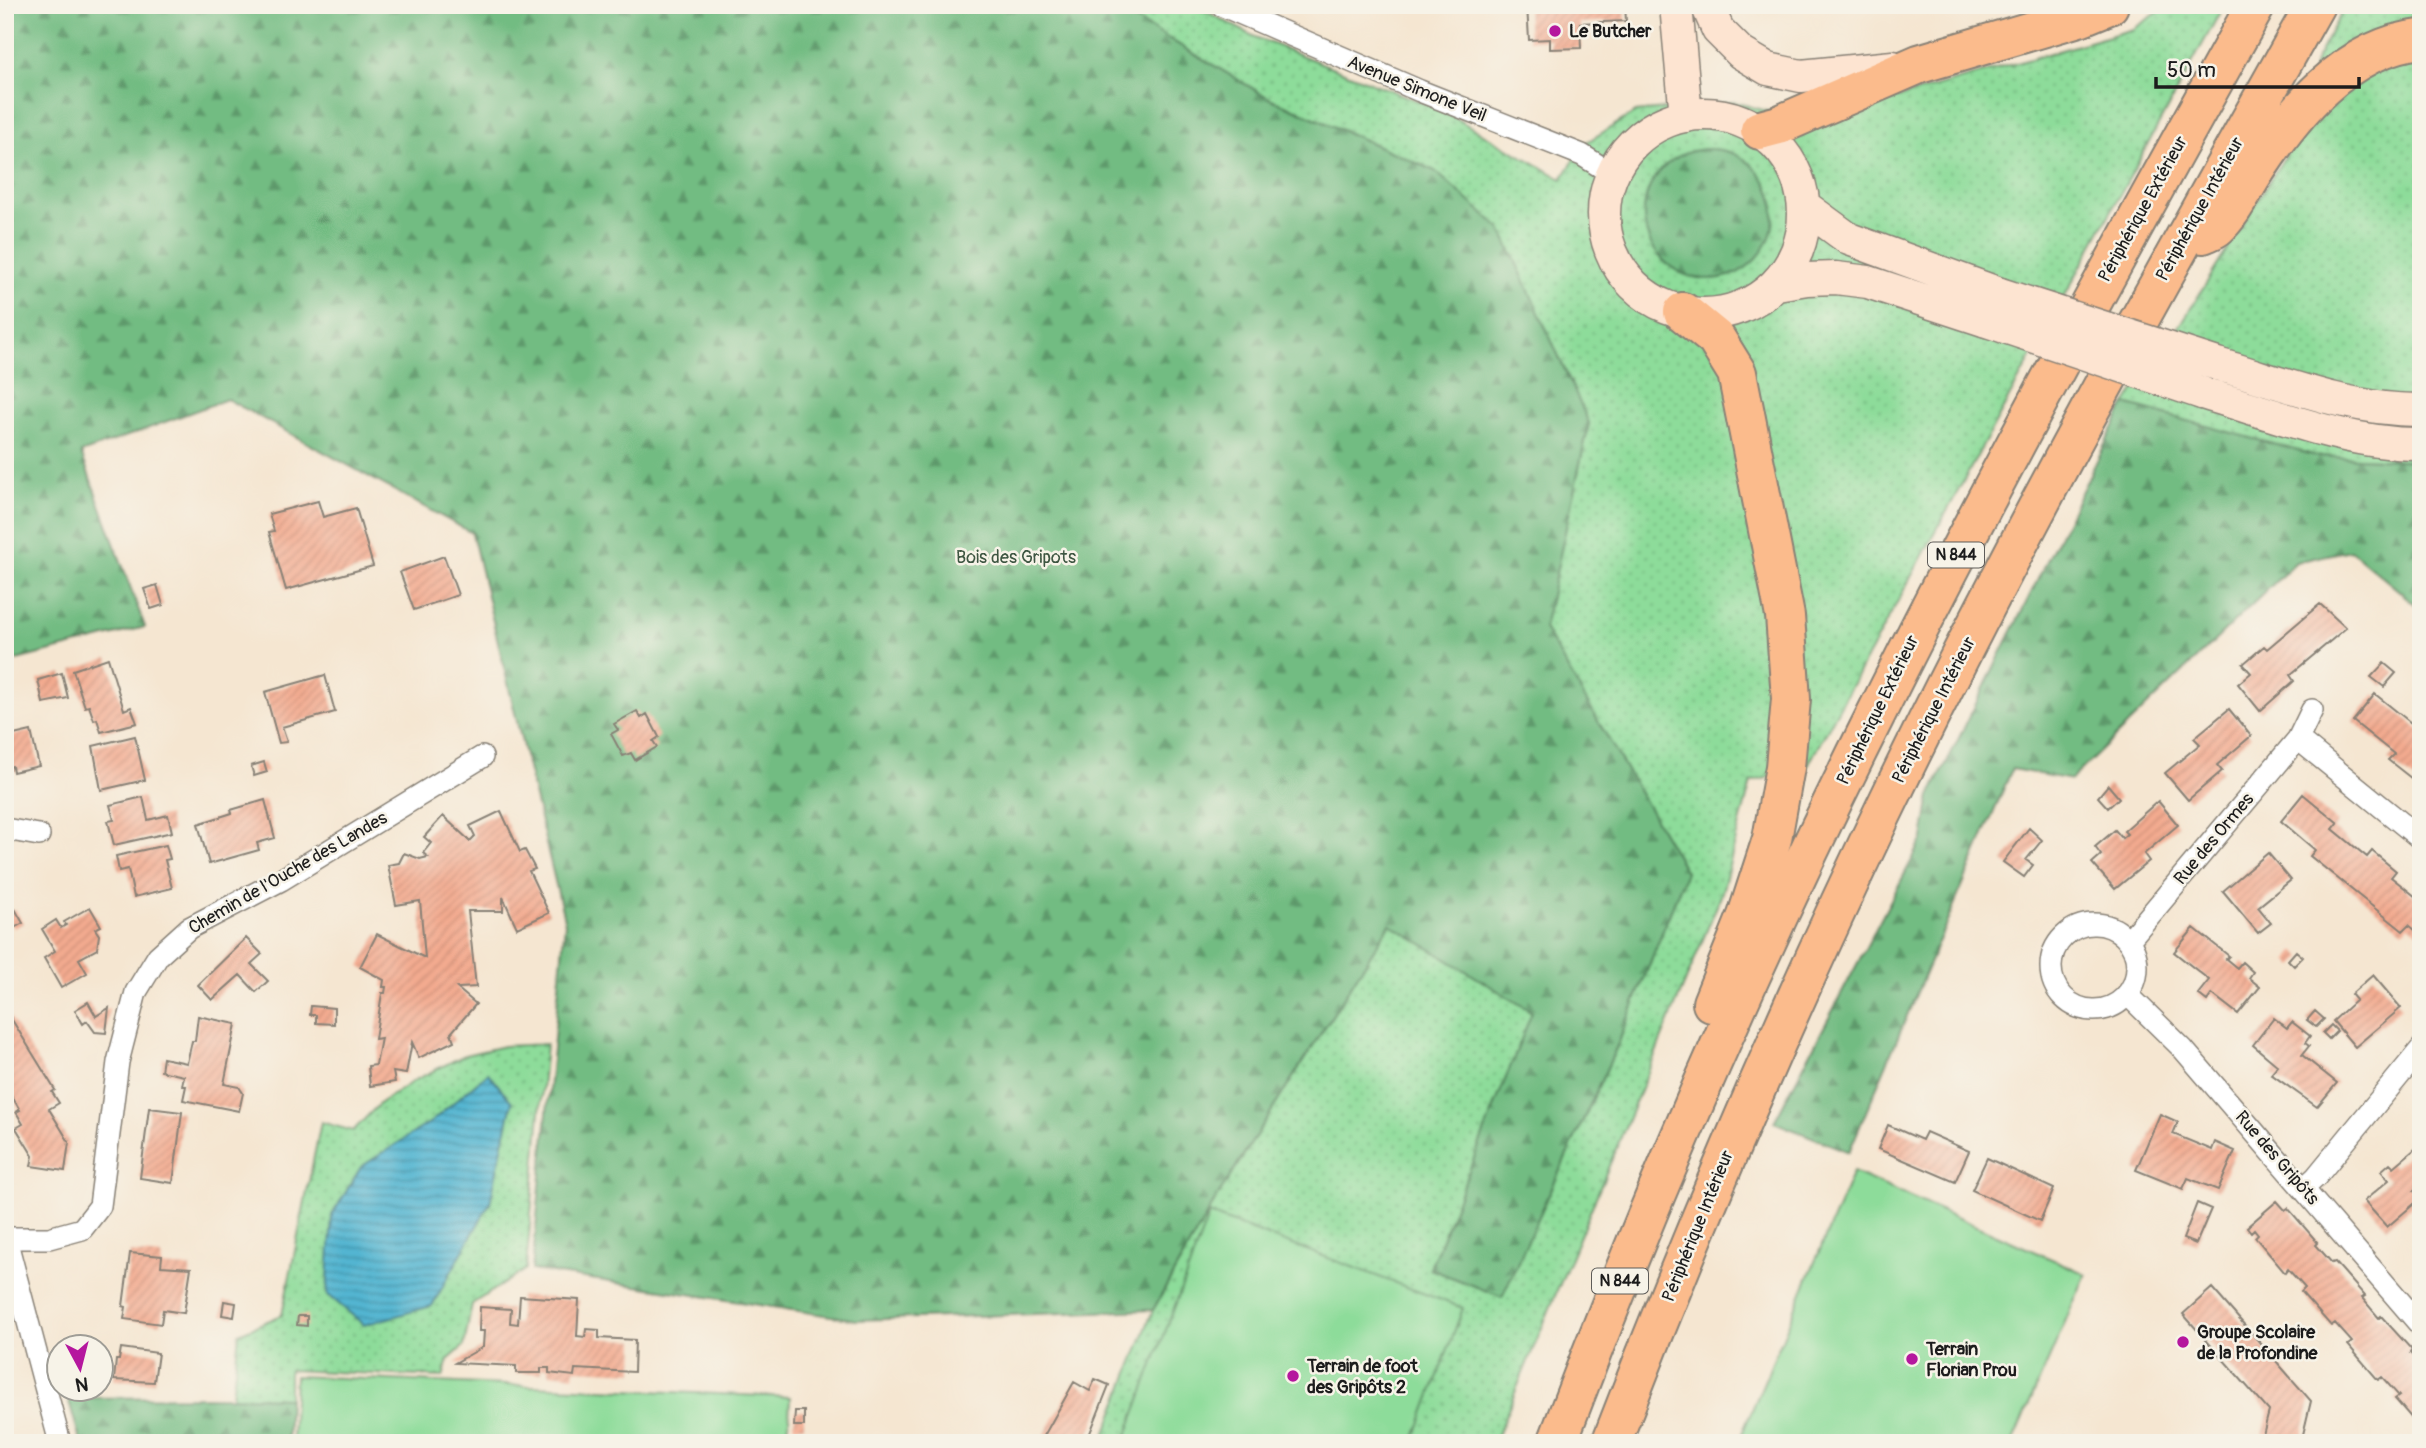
<svg xmlns="http://www.w3.org/2000/svg" width="2426" height="1448" font-family="Pangolin,sans-serif">
  <style>
    .grass { fill: url(#grass-dots); stroke: #547c5b; stroke-width: 2 }
    .forest { fill: url(#forest-firs); stroke: #476c4f; stroke-width: 2 }
    .pitch { fill: #8ddc9a; stroke: #547c5b; stroke-width: 2 }
    .water { fill: url(#water-rules); stroke: #376876; stroke-width: 2 }
    .building { fill: url(#building-hatch) }
    .lines { fill: none; stroke-linecap: round; stroke-linejoin: round }
    .street-casing { stroke: #888176; stroke-width: 24 }
    .secondary-casing { stroke: #888176; stroke-width: 35 }
    .highway-casing { stroke: #888176; stroke-width: 42 }
    .street { stroke: #fff; stroke-width: 21 }
    .secondary { stroke: #fde4d1; stroke-width: 32 }
    .highway { stroke: #fbbb8c; stroke-width: 38 }
    .secondary-bridge-casing { stroke: #888176; stroke-width: 35; stroke-linecap: butt }
    .secondary-bridge { stroke: #fde4d1; stroke-width: 32 }
    .poi-dot { fill: #b5179e; stroke: #f7f3e8; stroke-width: 2.5 }
    .labels { text-anchor: middle; dominant-baseline: central; stroke-width: 5; stroke-linejoin: round; paint-order: stroke }
    .shield { fill: #f7f3e8; stroke: #5e5c59; stroke-width: 2 }
    .shield-label { font-size: 16px; font-weight: bold; fill: #1c1c1c }
    .poi-label { font-size: 18px; font-weight: bold; fill: #1c1c1c; stroke: #f7f3e8; text-anchor: start }
    .street-label { font-size: 18px; fill: #1c1c1c; stroke: #f7f3e8 }
    .park-label { font-size: 18px; fill: #3e5642; stroke: #f7f3e8 }
  </style>
  <defs>
    <pattern id="grass-dots" width="8" height="8" patternUnits="userSpaceOnUse" patternTransform="scale(1.75)"><rect width="8" height="8" fill="#8ddc9a"/><path d="M2 2h.1M6 6h.1" fill="none" stroke="#79bc84" stroke-width="1.8" stroke-linecap="round"/></pattern>
    <pattern id="forest-firs" width="22" height="20" patternUnits="userSpaceOnUse" patternTransform="scale(1.75)"><rect width="22" height="20" fill="#72bc82"/><path d="M5 1l3.5 6h-7zM16 11l3.5 6h-7z" fill="#5d986a"/></pattern>
    <pattern id="water-rules" width="6" height="5" patternUnits="userSpaceOnUse" patternTransform="scale(1.75)"><rect width="6" height="5" fill="#52b5d1"/><path d="M0 2.5h6" fill="none" stroke="#4392a9"/></pattern>
    <pattern id="building-hatch" width="6" height="6" patternUnits="userSpaceOnUse" patternTransform="scale(1.75)"><rect width="6" height="6" fill="#f3aa8f"/><path d="M-1 1l2-2M0 6l6-6M5 7l2-2" fill="none" stroke="#d0927b"/></pattern>
  </defs>
  <rect width="100%" height="100%" fill="#f7f3e8"/>
  <filter id="ink" filterUnits="userSpaceOnUse"><feTurbulence type="fractalNoise" baseFrequency=".0143" numOctaves="2"/><feDisplacementMap in="SourceGraphic" scale="14" xChannelSelector="R" yChannelSelector="G"/><feConvolveMatrix kernelMatrix="1 2 1 2 8 2 1 2 1" color-interpolation-filters="sRGB"/></filter>
  <filter id="wash" filterUnits="userSpaceOnUse"><feTurbulence type="fractalNoise" baseFrequency=".00686" numOctaves="4" result="noise"/><feDisplacementMap in="SourceGraphic" scale="28" xChannelSelector="R" yChannelSelector="G"/><feGaussianBlur stdDeviation="1.57" result="paint"/><feColorMatrix in="noise" values="0 0 0 0 0 0 0 0 0 0 0 0 0 0 0 0 0 1.4 0 .05"/><feComposite in="paint" operator="in"/></filter>
  <g filter="url(#wash)">
    <rect width="100%" height="100%" fill="#f5e6d1"/>
    <path class="grass" d="M1119,5H1194L1255,37L1441,110L1562,179L1584,144L1636,112L1734,102L1774,113H1846L2133,29L2169,5H2224L1807,767L1751,782L1721,896L1494,1443H1102L1153,1310L1214,1202L1390,924L1533,1012L1430,1269L1502,1296L1618,1044L1686,872L1543,628L1589,423L1435,171L1269,98L1127,14Z
      M2346,5H2421V461L2317,456L2125,404L2183,321L2303,127L2315,61Z
      M546,1044L526,1269L472,1304L464,1346L448,1360L443,1377L289,1370V1398L232,1397L239,1333L282,1315L321,1122L353,1131L380,1103L415,1080L465,1055L504,1046Z"/>
    <path class="forest" d="M5,5H1119L1127,14L1269,98L1435,171L1501,229L1589,423L1544,628L1686,872L1618,1044L1502,1297L1430,1269L1532,1012L1390,924L1214,1202L1153,1310L857,1320L532,1270L565,923L472,533L227,399L81,453L145,627L5,663Z
      M1644 214a65 65 0 1 1 130 0a65 65 0 1 1-130 0Z
      M2125,404L2317,456L2421,461V609L2350,550L2296,562L2071,780L2012,769L1849,1152L1774,1122L1923,839L1930,796Z
      M232,1397L289,1398L287,1443H81L68,1398Z"/>
    <path class="pitch" d="M1853,1172L2086,1274L2012,1443H1738Z
      M1209,1214L1463,1308L1413,1443H1124Z
      M295,1376L790,1397L788,1443H292Z"/>
    <path class="water" d="M488,1073L512,1102L490,1203L432,1306L364,1325L327,1294L332,1215L361,1167L432,1121Z"/>
    <g id="blocks">
      <path class="building" d="M1527,5H1625L1626,21L1580,23L1581,48L1550,49V39L1529,40Z
        M318,501L323,517L356,508L373,566L286,590L269,532L274,531L269,514Z
        M444,556L458,595L414,610L400,572Z
        M157,585L163,605L151,609L144,589Z
        M2320,604L2346,628L2290,675L2294,681L2260,711L2238,684L2251,673L2243,664L2264,646L2267,649Z
        M108,658L124,710L131,707L137,723L101,732L97,719L94,720L89,706L85,707L73,670Z
        M2384,663L2396,673L2384,687L2371,677Z
        M62,673L68,698L43,703L38,680Z
        M325,675L335,712L282,727L287,742L279,743L265,692Z
        M2375,694L2421,731V786L2388,760L2394,754L2353,721Z
        M2229,709L2251,736L2217,765L2222,771L2188,800L2165,773L2200,744L2194,738Z
        M637,711L641,718L647,714L659,737L653,741L657,747L635,760L631,753L623,756L611,734L618,730L614,724Z
        M31,731L39,766L13,772L12,766L5,768V737Z
        M135,736L145,780L101,790L93,746Z
        M264,762L267,772L254,776L251,766Z
        M2108,785L2119,798L2108,808L2098,797Z
        M2303,794L2338,823L2333,829L2367,857L2372,851L2396,871L2391,877L2421,901V935L2409,925L2403,931L2357,894L2310,856L2315,850L2281,821Z
        M143,797L148,820L168,815L172,832L114,845L108,821L114,820L110,805Z
        M265,800L275,838L257,843L259,850L209,864L198,824L232,813L231,810Z
        M2158,801L2178,825L2144,854L2149,861L2115,889L2092,863L2101,855L2095,847L2115,830L2122,838L2127,834L2124,831Z
        M501,811L520,852L525,850L535,869L529,871L549,913L517,928L503,897V911H468L476,987L457,988L476,1004L451,1033L454,1041L419,1058L412,1042L406,1074L393,1072L395,1082L370,1086L368,1066L376,1065L381,1038L375,1039L382,993H385L386,987H383L384,980L360,967L377,934L425,958L420,901L396,905L388,865L399,863L404,853L420,859L428,857L423,853L431,843L424,837L443,816L470,841L475,836L470,826Z
        M2029,828L2042,840L2026,860L2033,865L2024,877L2003,862Z
        M166,845L170,859L165,860L172,888L134,897L128,869L119,871L116,856Z
        M2268,853L2291,880L2258,907L2271,923L2258,933L2223,891Z
        M90,907L101,926L95,929L99,935L97,949L79,959L87,973L61,988L44,958L55,951L42,929L56,920L61,928L66,925L64,922Z
        M15,909L23,923L14,928L6,914Z
        M2194,928L2229,956L2226,959L2237,968L2242,962L2253,972L2249,978L2260,987L2238,1014L2212,994L2207,1001L2198,994L2209,980L2174,952Z
        M246,938L262,954L251,964L268,981L256,992L240,975L212,1000L198,985Z
        M2296,951L2303,957L2294,966L2288,960Z
        M2373,975L2401,1008L2355,1047L2333,1021L2356,1000L2351,994Z
        M88,1002L96,1016L109,1008L106,1033L95,1032L87,1021L83,1024L75,1010Z
        M311,1006L334,1008V1024L316,1023V1015H310Z
        M2315,1011L2324,1019L2316,1027L2307,1020Z
        M9,1015L55,1090L52,1092L59,1103L49,1109L69,1142L65,1171L31,1166L33,1156L16,1128L23,1124L16,1112L20,1110L8,1090L11,1089L5,1081V1017Z
        M198,1016L236,1024L224,1084L239,1087L243,1093L239,1111L183,1100L186,1086H182L184,1076L161,1071L163,1058L187,1063L192,1041H195Z
        M2274,1018L2287,1028L2292,1022L2310,1036L2305,1043L2309,1046L2302,1055L2337,1083L2317,1107L2271,1074L2278,1066L2253,1045Z
        M2331,1025L2337,1031L2329,1039L2323,1033Z
        M149,1108L182,1112L173,1183L140,1178Z
        M2160,1114L2178,1122L2173,1134L2212,1150L2215,1142L2235,1151L2218,1190L2188,1178L2183,1189L2136,1170Z
        M1888,1125L1922,1140L1926,1132L1969,1151L1955,1182L1878,1149Z
        M2421,1144V1185L2414,1191L2421,1198L2387,1227L2364,1201L2389,1180L2381,1171L2390,1163L2394,1167Z
        M1987,1158L2054,1189L2040,1221L1972,1190Z
        M2277,1201L2285,1210L2288,1208L2318,1243L2316,1245L2332,1263L2335,1262L2365,1296L2362,1298L2379,1318L2381,1316L2412,1350L2410,1353L2421,1365V1429L2395,1399L2399,1396L2382,1377L2378,1380L2348,1345L2352,1342L2335,1323L2331,1326L2301,1292L2305,1288L2288,1269L2285,1273L2255,1237L2258,1234L2254,1229L2251,1232L2247,1227Z
        M2197,1203L2211,1209L2196,1244L2183,1239Z
        M130,1253L162,1256L161,1266L191,1268L184,1313L163,1310L161,1324L124,1319L126,1307L123,1306Z
        M2212,1288L2311,1401L2301,1443H2261L2269,1411L2183,1314Z
        M520,1296L579,1300L577,1336L585,1337L586,1329L599,1330V1338L635,1340L634,1372L575,1369L574,1376L549,1373V1368H541V1373H516V1366L455,1363L483,1347L484,1331H479L480,1307L511,1309L510,1323L518,1324Z
        M224,1301L236,1303L234,1317L222,1315Z
        M298,1316H307V1326L297,1325Z
        M121,1348L158,1353L154,1382L114,1380L116,1360H119Z
        M1095,1379L1109,1385L1086,1443H1040L1074,1382L1090,1391Z
        M795,1411H804V1426H794Z
        M2066,1435L2092,1442V1443H2064Z"/>
    </g>
  </g>
  <g filter="url(#ink)">
    <use href="#blocks" fill-opacity="0" stroke="#888176" stroke-width="2"/>
    <g class="lines">
      <defs>
        <path id="street" d="M1221,5L1420,91L1582,155L1612,174
          M2298,739L2312,710
          M5,829L39,835
          M2051 967a43 43 0 1 1 86 0a43 43 0 1 1-86 0Z
          M2129,940L2298,739L2421,839
          M2128,995L2183,1049L2421,1326
          M2304,1188L2316,1177L2421,1049
          M5,1235L60,1443
          M5,1238H49L82,1229L100,1206L118,1062L136,992L158,956L189,928L281,880L482,757"/>
        <path id="secondary" d="M1676,5L1686,116
          M1707,5L1718,30L1741,53L1768,69L1801,76L1893,67
          M1604 214a100 100 0 1 1 200 0a100 100 0 1 1-200 0Z
          M1804,206L1849,239L2000,294
          M1777,284L1807,279L1836,278L1868,282L1987,321
          M2217,364C2283,383 2351,411 2421,410
          M2202,393C2271,413 2348,445 2421,444"/>
        <path id="highway" d="M1760,130L1779,125L1919,64L2082,16L2109,5
          M2203,234C2207,232 2214,230 2217,227C2232,213 2243,190 2254,173C2292,114 2345,47 2421,39
          M1683,312L1716,339L1737,373L1785,616L1791,699L1785,767L1772,839L1747,916L1712,1003
          M1557,1443C1649,1200 1753,960 1869,728C1991,483 2123,244 2256,5
          M1611,1443C1693,1230 1783,1020 1882,814C2014,539 2165,272 2315,5"/>
      </defs>
      <use href="#street" class="street-casing"/>
      <use href="#secondary" class="secondary-casing"/>
      <use href="#highway" class="highway-casing"/>
      <use href="#street" class="street"/>
      <use href="#secondary" class="secondary"/>
      <use href="#highway" class="highway"/>
      <defs>
        <path id="secondary-bridge" d="M2000,294L2217,364
          M1987,321L2202,393"/>
      </defs>
      <use href="#secondary-bridge" class="secondary-bridge-casing"/>
      <use href="#secondary-bridge" class="secondary-bridge"/>
    </g>
  </g>
  <g class="poi-dot">
    <circle cx="1555" cy="31" r="7"/>
    <circle cx="2183" cy="1342" r="7"/>
    <circle cx="1912" cy="1359" r="7"/>
    <circle cx="1293" cy="1376" r="7"/>
  </g>
  <g class="labels">
    <g class="shield">
      <rect x="1928" y="542.5" width="56" height="25" rx="5"/>
      <rect x="1592" y="1268.5" width="56" height="25" rx="5"/>
    </g>
    <g class="shield-label">
      <text x="1956" y="555">N 844</text>
      <text x="1620" y="1281">N 844</text>
    </g>
    <g class="poi-label">
      <text x="1569" y="31">Le Butcher</text>
      <text x="2197" y="1332">Groupe Scolaire<tspan x="2197" dy="21">de la Profondine</tspan></text>
      <text x="1926" y="1349">Terrain<tspan x="1926" dy="21">Florian Prou</tspan></text>
      <text x="1307" y="1366">Terrain de foot<tspan x="1307" dy="21">des Gripôts 2</tspan></text>
    </g>
    <g class="street-label">
      <text transform="translate(1417 89) rotate(22)">Avenue Simone Veil</text>
      <text transform="translate(2143 209) rotate(-61)">Périphérique Extérieur</text>
      <text transform="translate(2200 209) rotate(-61)">Périphérique Intérieur</text>
      <text transform="translate(1878 710) rotate(-64)">Périphérique Extérieur</text>
      <text transform="translate(1934 710) rotate(-63)">Périphérique Intérieur</text>
      <text transform="translate(2214 839) rotate(-50)">Rue des Ormes</text>
      <text transform="translate(288 873) rotate(-30)">Chemin de l'Ouche des Landes</text>
      <text transform="translate(2277 1158) rotate(49)">Rue des Gripôts</text>
      <text transform="translate(1698 1226) rotate(-68)">Périphérique Intérieur</text>
    </g>
    <g class="park-label">
      <text x="1016" y="557">Bois des Gripots</text>
    </g>
  </g>
  <rect width="2426" height="1448" fill="none" stroke="#f7f3e8" stroke-width="28"/>
  <g transform="translate(80 1368) rotate(173)"><circle r="33" fill="#f7f3e8" stroke="#9f9d96" stroke-width="2"/>
  <path d="M0-5L12 26L0 18L-12 26Z" fill="#b5179e"/>
  <text y="-10" font-size="19" font-weight="bold" text-anchor="middle" fill="#1c1c1c">N</text>
  </g>
  <path d="M2156 77v10h203v-10" fill="none" stroke="#1c1c1c" stroke-width="3.5"/>
  <text x="2167" y="77" font-size="21" fill="#1c1c1c" stroke="#f7f3e8" stroke-width="5" paint-order="stroke">50 m</text>
</svg>
